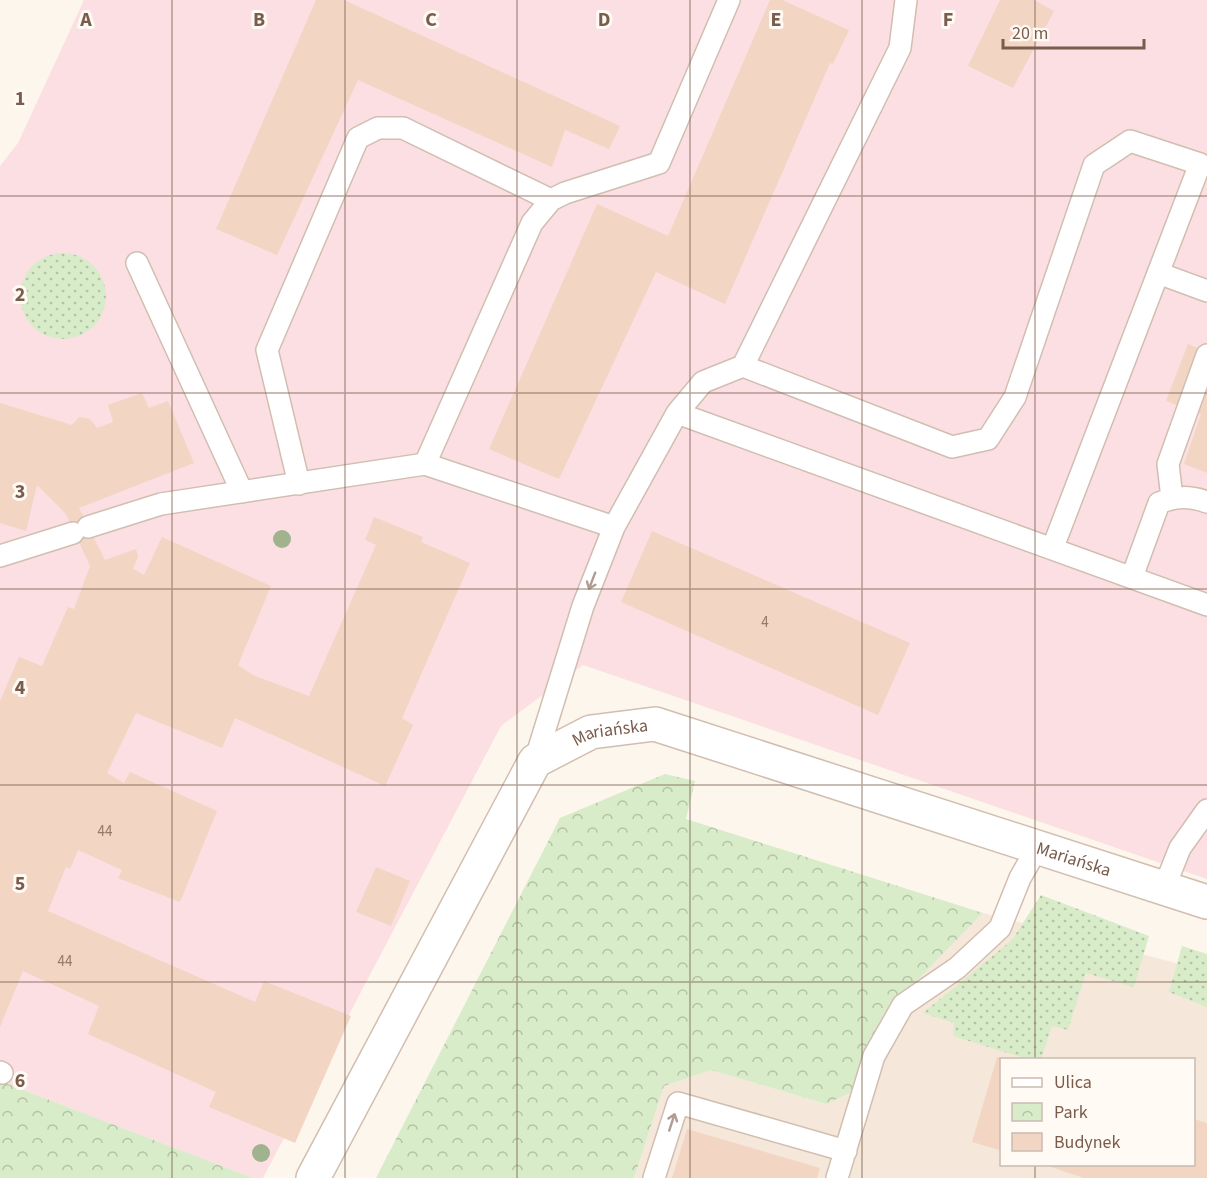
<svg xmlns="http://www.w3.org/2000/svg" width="1207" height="1178" font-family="'Source Sans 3',sans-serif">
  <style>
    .residential { fill: #f5e8da; fill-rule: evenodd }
    .medical { fill: #fbdfe3 }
    .grass { fill: url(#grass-dots) }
    .park { fill: url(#park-crowns) }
    .building { fill: #f3d5c3 }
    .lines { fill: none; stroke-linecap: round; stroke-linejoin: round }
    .service-casing { stroke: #d1beb0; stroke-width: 24 }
    .minor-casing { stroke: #d1beb0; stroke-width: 36 }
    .service { stroke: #fff; stroke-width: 21 }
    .minor { stroke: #fff; stroke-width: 33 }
    .tree { fill: #a0b28e }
    .oneway { stroke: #af9d94 }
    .grid { fill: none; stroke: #7a5c4d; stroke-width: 1.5; stroke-opacity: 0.55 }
    .labels { text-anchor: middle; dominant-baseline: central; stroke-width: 6; stroke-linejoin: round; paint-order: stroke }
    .number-label { font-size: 15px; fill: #987a6a }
    .street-label { font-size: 18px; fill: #7a5c4d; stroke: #fffaf3 }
    .grid-label { font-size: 20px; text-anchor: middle; font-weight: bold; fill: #7a5c4d; stroke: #fffaf3; stroke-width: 6; stroke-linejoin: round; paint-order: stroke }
  </style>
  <defs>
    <pattern id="grass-dots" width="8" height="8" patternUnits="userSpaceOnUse" patternTransform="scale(1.5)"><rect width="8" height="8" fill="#d8ecc9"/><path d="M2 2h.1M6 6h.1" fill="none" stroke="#b4c2a5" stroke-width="1.8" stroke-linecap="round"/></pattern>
    <pattern id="park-crowns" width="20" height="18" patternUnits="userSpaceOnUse" patternTransform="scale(1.5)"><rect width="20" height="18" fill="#d8ecc9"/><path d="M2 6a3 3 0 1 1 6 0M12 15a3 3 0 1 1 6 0" fill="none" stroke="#b4c2a5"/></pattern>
  </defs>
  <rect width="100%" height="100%" fill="#fdf6ec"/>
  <path class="residential" d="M983,913L1207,971V1178H634L664,1086L711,1070L826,1104L852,1092L883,1015ZM1002,1060H1194V1164H1002Z"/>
  <path class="medical" d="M84,0H1207V879L583,665L501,726L263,1178H253L0,1081V166L18,143Z"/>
  <path class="grass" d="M20 296a43 43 0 1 1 86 0a43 43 0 1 1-86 0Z
    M1041,895L1149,936L1134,987L1086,973L1068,1030L1052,1026L1041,1059H1027L953,1036L954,1023L923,1013L1012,940Z
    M1182,946L1207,954V1007L1169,992Z"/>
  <path class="park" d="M665,774L695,781L686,819L983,913L883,1015L852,1092L826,1104L711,1070L664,1086L634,1178H376L560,818Z
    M0,1081L253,1178H0Z"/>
  <path class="building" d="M316,0H344L620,126L609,149L565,130L552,167L358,80L277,255L216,229Z
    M770,0H782L849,30L833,64L830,63L725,304L656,272L559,479L489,449L597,204L668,236Z
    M1000,0H1034L1054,11L1013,88L968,66Z
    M1188,344L1207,352V473L1184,464L1201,414L1166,401Z
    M142,393L149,408L168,401L194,463L79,508L105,560L136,549L138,557L133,569L144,575L162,537L271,586L238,665L253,675L309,696L376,545L365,540L374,517L423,537L421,542L470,563L402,718L413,725L385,786L235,718L222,748L136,713L107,773L124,783L130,772L217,811L180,902L118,878L122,870L78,850L70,869L66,867L48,911L255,1002L264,981L351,1016L295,1143L209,1107L216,1092L88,1034L99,1006L23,971L0,1027V701L19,657L42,666L68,607L74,609L90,566L66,514L37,485L26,531L0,523V403L72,425L79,417L90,419L97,428L113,422L108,405Z
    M652,531L910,643L878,715L621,602Z
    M376,867L410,881L391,926L356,912Z
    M997,1057L1002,1058V1151L972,1142Z
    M1194,1119L1207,1123V1178H1084L1045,1165L1194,1164Z
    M687,1129L820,1168L817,1178H672Z"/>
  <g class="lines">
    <defs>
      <path id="service" d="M137,263L242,492
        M1158,273L1207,291
        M743,366L952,447L988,439L1015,397L1094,165L1130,141L1200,164L1053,547
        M677,413L703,382L743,366L900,48L906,0
        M425,464L532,223L551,200L565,193L659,163L729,0
        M299,484L267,350L358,138L378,128H403L551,200
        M1172,498L1168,464L1207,355
        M88,527L161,504L425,464L614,527L677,413L1207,605
        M0,556L73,533
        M1132,577L1159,503C1176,496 1190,496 1207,502
        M535,761L583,606L614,527
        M1164,888L1180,848L1207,810
        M0,1072L2,1073
        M654,1178L678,1103L846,1151
        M837,1178L874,1056L903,1005L957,968L1000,928L1020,878L1037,848"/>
      <g id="minor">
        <path id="s1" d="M313,1178L535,761L591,732L655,724L1207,902"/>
      </g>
    </defs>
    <use href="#service" class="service-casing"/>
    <use href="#minor" class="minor-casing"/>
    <use href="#service" class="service"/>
    <use href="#minor" class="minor"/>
  </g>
  <g class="tree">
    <circle cx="282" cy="539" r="9"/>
    <circle cx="261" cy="1153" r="9"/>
  </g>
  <defs><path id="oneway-shaft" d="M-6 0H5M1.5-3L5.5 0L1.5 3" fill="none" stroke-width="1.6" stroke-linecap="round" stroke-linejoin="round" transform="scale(1.5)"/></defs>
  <g class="oneway">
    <use href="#oneway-shaft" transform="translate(592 581) rotate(111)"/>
    <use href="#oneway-shaft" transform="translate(672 1122) rotate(-72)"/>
  </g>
  <path class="grid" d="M172,0V1178M345,0V1178M517,0V1178M690,0V1178M862,0V1178M1035,0V1060M0,196H1207M0,393H1207M0,589H1207M0,785H1207M0,982H1207M1035,1164V1178"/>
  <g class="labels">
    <g class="number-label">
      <text x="765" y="622">4</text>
      <text x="105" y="831">44</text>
      <text x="65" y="961">44</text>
    </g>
    <g class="street-label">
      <text stroke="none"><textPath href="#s1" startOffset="554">Mariańska</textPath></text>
      <text stroke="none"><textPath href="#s1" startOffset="1040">Mariańska</textPath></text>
    </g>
  </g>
  <g class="grid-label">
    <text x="86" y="26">A</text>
    <text x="259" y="26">B</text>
    <text x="431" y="26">C</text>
    <text x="604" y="26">D</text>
    <text x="776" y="26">E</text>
    <text x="948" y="26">F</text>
    <text x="20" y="105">1</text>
    <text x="20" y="301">2</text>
    <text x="20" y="498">3</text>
    <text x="20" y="694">4</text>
    <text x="20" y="890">5</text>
    <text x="20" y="1087">6</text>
  </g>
  <rect x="1000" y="1058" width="195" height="108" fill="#fffaf3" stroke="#cabbb1" stroke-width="1.5"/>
  <rect x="1012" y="1078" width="30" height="9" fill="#ffffff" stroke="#cabbb1" stroke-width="1.5"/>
  <text x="1054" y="1088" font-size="18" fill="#7a5c4d">Ulica</text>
  <rect x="1012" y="1103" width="30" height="18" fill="url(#park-crowns)" stroke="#cabbb1" stroke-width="1.5"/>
  <text x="1054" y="1118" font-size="18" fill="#7a5c4d">Park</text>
  <rect x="1012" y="1133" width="30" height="18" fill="#f3d5c3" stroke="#cabbb1" stroke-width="1.5"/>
  <text x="1054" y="1148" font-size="18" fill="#7a5c4d">Budynek</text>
  <path d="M1003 39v9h141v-9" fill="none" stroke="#7a5c4d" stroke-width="3"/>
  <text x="1012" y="39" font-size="18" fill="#7a5c4d" stroke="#fffaf3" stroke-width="4.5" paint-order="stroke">20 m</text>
</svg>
